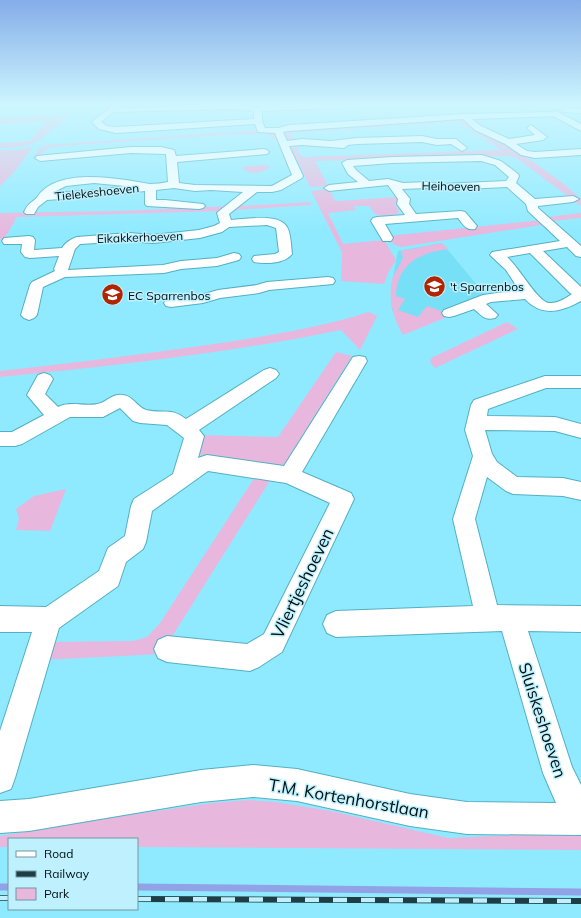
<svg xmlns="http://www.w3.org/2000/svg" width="581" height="918" font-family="Mulish,sans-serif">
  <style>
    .built { fill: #77dff6 }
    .green { fill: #e8b7de }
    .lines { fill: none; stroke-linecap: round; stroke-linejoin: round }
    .stream { stroke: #92a2e7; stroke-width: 7 }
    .minor-casing { stroke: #53afc3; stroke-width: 2 }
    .major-casing { stroke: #53afc3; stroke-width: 2 }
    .minor { fill: #fff; fill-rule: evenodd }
    .major { fill: #fff; fill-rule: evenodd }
    .rail-casing { stroke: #1e3d45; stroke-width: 6 }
    .rail { stroke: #bef1fd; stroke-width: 4.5; stroke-dasharray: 14; stroke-linecap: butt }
    .labels { text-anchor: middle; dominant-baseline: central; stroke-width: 3; stroke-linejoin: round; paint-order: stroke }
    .far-street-label { font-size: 12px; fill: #000f13; stroke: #bef1fd }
    .far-poi-label { font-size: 12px; fill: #000f13; stroke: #bef1fd; text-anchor: start }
    .near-street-label { font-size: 17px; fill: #000f13; stroke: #bef1fd }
  </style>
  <rect width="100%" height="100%" fill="#8feaff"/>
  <path class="built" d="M442,243L487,297L404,331L392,310L391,299L392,282L398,251Z"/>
  <path class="green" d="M71,114L38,141C25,147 14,148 0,148V143L31,141L46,121L0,124V118Z
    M463,119L473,128L468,129L456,122L291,133L295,143H288L283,131Z
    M478,129L521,153L564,184L581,199V206L515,157L507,156L315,161L328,186L310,187L290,146H296L301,156L305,157L501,150L470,130Z
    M259,130L276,132L279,139H272L270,136L265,134H236L61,146C52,147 44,148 39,157L33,158L41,147L47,145Z
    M31,147H33L14,172L0,186V150H17Z
    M268,165L270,167C261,174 252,175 242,169L247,166Z
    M329,189L335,201H337L397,197L400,202L394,203L399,210L397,214L383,216L375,214L369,206H354L356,210L328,213L343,244L384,240L396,260L388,273L384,284L341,281L342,252L311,191Z
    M310,202L312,205L234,210L240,206Z
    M230,206L224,211L17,217L4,239H0V213L120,211Z
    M581,213V218L553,221L548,217Z
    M542,220L547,224L401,247L395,245L387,240L388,236Z
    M442,243L448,249C419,253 397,264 396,296L405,299L398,310L418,317L427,306L452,315L403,335C393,319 387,296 393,277C396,270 401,264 403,257L401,251Z
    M369,312L377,316L360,350L341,330C229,353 114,366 0,377V371C65,364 129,356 193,347C253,338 312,330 369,312Z
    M507,322L518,329L435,368L430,362L431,358Z
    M336,352L352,356L285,463L281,468L251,464L196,454L198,435L278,437Z
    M255,477L271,479L161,654L42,660L48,642L133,641L147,637L160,623Z
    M66,489L50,531L16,530L19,518L16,509L34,496Z
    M249,800L275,802L331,811L448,838L581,832V850L137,847V839H9V847H0V836L116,817L212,803Z"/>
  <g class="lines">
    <path class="stream" d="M0,887H9
      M137,887L581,892"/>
    <defs>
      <path id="minor" d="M113,105H121L119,108L230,105L258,107L284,105H364L360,107L262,111V121L265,128H278L289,125L464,114L554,112H557V116L472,119L481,126L509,139L535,135L527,128L531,125L547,137L543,140L516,144L527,151L535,152L581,149V155L535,158L521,155L505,144L475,130L463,119L289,131L283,132L287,141L302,139L331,141L357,138L422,136L437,139H456L467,148L462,151L451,144L437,145L422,142L357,144L348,145L344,148L302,145L289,146L303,176L302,178L281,190L272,192H257L229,214L231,220C245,219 279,213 287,227C291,234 291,246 292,254C285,264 265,264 254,262L252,259L254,256L275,254L279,252L276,228L267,225L229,227L222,232L200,238L153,243L129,241L80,244L75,249L68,270L163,265L181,261L217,258L234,253L239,254L241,257L239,260L217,266L181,269L164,273L65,277L43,287L37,315L34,318L29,320L24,318L21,315L30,285L32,282L55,271L54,269L59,256L30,258L25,257L21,252L22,244H4L2,241L4,238L29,236L33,237L35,240L34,250L62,248C65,243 71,239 77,237L129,233L153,235L199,230L214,226L220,223L217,213L219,211L243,192L211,190L195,191L174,188L156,190V200H165L203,204L205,206L203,208L199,209L147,206L145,204V191L101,196L47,200L38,207L34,214H26L24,212C29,201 33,203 38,196C55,172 98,176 126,180C134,181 142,183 150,184C156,184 163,183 168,182L166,154L131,153L40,161L35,158L37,156L131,147H161L174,150L176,156L264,149L267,150L269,152L267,154L177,162L179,183L195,185L272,186L292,175L275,133L258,132L255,124L116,133L99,129L92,122ZM231,109L254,111V119L116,127L107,126L101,122L113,112ZM94,183L125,186L101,190L52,193L66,186Z
        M563,108L581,109V113L563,112Z
        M482,155L501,161L518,174L519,176L516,183L535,199L573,196L579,199L573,202L538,206V208L581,246V257L576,256L567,247L543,251L581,287V301C561,312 542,317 525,299L491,302L486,304L498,315L495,318C485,321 481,315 474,309L454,316L449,317L444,316L442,313L444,310L483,295L519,290L506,270L490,255L492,252L560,241L528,211L526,204L507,187L442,190L427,188L402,189L410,199L409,204L416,214L461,211L465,212L477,226L475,229C466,231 463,224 458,218L385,224L393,238L391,241H383L371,221L373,218L377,217L405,215L397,204L398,199L388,185L329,191L324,188L329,185L358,182L348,174L342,163L347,160L392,157ZM481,161L495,165L509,177L506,181L442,184L427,182L403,183L388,179L369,181L356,170L353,166L392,163ZM530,253L570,293L572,294C566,298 557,304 549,303C537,301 519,267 507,257Z
        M328,277L333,278L335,281L333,284L269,290L259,293L220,298L203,303L171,307L166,306L164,303L166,300L201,295L218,290L257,285L267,282Z
        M359,356L365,357L367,361L302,472L351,493L354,499L282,652L259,667L250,671L167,662L158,658L154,649L158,640L167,636L247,644L264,634L330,503L286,483L208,471L152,511L146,542L143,549L126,562L118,586L59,628L15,778L11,789L0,793V731L32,632H0V606L46,607L99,571L108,548L125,536L131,506L134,499L173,474L184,438L167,425L140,423L133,421L120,408L103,417H70L22,444L15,446H0V432H12L44,415L27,395L38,375L44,373L50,375L53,379L45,394L58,407C72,400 87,408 101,403C108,400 114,393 123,395C133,396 137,407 146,410C162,414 171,407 186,419L264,370L270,368L276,370L279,374L276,378L199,430L204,436L198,458L207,455L284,466L353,357Z
        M545,376H581V388H546L488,409L487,416L555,417L581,424V438L555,431L485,430L492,454L497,462L517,477L563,478L581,482V500L563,496L513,494L506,491L487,477L475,519L497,605L581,606V632L528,631L572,767L581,785V835L467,834L410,826L297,801L253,797L201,802L29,831L0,833V801L29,799L201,770L253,765L297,769L410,794L467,802L556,803L543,773L502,631L336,637L327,633L323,624L327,615L336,611L473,606L453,519L473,456L465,430L471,405L474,400Z"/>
      <path id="major" d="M556,111L581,124V131L553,116L552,114L553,112Z"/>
    </defs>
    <use href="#minor" class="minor-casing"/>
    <use href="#major" class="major-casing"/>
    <use href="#minor" class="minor"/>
    <use href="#major" class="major"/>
    <defs>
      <path id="rail" d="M0,898H9
        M137,899L581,901"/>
    </defs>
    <use href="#rail" class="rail-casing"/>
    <use href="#rail" class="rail"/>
  </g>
  <linearGradient id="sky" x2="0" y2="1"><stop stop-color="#85ade8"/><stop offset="0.45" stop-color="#cdf6ff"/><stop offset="1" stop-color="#cdf6ff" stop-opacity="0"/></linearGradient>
  <rect width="581" height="233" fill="url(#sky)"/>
  <defs>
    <symbol id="school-disc" viewBox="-11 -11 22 22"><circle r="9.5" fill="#b02400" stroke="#bef1fd"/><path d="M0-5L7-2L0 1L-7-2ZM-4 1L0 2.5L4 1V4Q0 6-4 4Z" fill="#fff"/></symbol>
  </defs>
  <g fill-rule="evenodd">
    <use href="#school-disc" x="422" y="274" width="25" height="25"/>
    <use href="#school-disc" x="100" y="282" width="25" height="25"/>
  </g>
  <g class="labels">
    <g class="far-street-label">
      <text transform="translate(451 186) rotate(1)">Heihoeven</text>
      <text transform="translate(97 192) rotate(-6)">Tielekeshoeven</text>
      <text transform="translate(140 237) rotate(-2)">Eikakkerhoeven</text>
    </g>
    <g class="far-poi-label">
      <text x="450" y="286">'t Sparrenbos</text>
      <text x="128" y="295">EC Sparrenbos</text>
    </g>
    <g class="near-street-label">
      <text transform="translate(302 583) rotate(-64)">Vliertjeshoeven</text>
      <text transform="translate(543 720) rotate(72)">Sluiskeshoeven</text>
      <text transform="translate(349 798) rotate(10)">T.M. Kortenhorstlaan</text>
    </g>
  </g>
  <rect x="8" y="838" width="130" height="72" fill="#bef1fd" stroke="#72979f"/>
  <rect x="16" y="851" width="20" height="6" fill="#ffffff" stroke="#72979f"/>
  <text x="44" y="858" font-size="12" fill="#000f13">Road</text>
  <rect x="16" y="871" width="20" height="6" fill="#1e3d45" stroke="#72979f"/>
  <text x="44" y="878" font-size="12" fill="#000f13">Railway</text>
  <rect x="16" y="888" width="20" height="12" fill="#e8b7de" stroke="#72979f"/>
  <text x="44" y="898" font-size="12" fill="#000f13">Park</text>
</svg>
